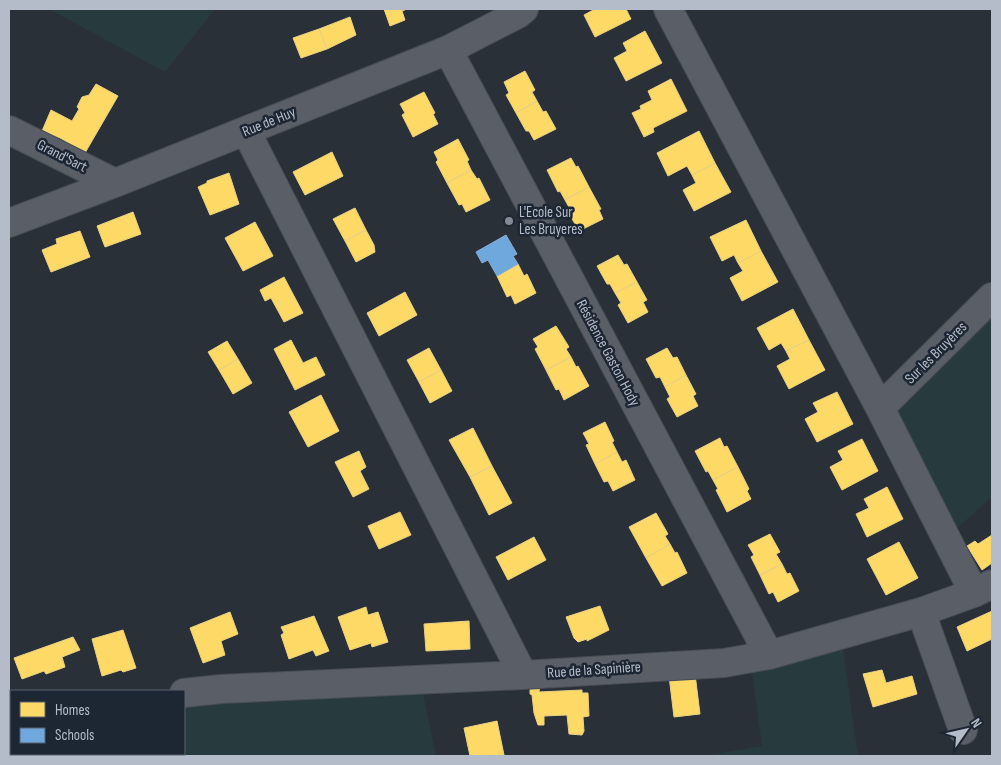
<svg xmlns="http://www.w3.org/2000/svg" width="1001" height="765" font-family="'Sofia Sans Condensed',sans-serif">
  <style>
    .green { fill: #273a3e }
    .homes { fill: #ffd966; stroke: #e8d084 }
    .schools { fill: #6fa8dc; stroke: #84aed6 }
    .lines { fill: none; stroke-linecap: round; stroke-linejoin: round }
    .minor-casing { stroke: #484c53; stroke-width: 30 }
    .minor { stroke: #5a5e66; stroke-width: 28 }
    .poi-dot { fill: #848b96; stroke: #1d2633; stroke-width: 2 }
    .labels { text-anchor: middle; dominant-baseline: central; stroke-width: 5; stroke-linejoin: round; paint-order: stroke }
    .street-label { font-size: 15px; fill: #b4bcc9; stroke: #1d2633 }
    .poi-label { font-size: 15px; fill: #b4bcc9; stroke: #1d2633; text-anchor: start }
  </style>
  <rect width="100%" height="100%" fill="#2a3038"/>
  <path class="green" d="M49,9H215L165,72Z
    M992,297V497L946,538L880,408Z
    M841,635L858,756H702L762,746L750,658Z
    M420,679L436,756H67L66,754H184V693Z"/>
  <path class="homes" d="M384,9H407L402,11L405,20L390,26Z
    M595,9H626L631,19L595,37L584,15Z
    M350,17L356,35L327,49L319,29Z
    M319,29L327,49L301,58L293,38Z
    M645,31L662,63L626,81L614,58L627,51L623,43Z
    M525,71L535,90L532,92L537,101L516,113L506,95L509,93L504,82Z
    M671,79L687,111L653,128L654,132L644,137L632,113L641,109L640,106L652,100L648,91Z
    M96,84L118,96L85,153L60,138L42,131L51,110L72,121L79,109L77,107L82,97L89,95Z
    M424,92L435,113L433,114L438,124L413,137L402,115L405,113L400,104Z
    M537,101L543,112L546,111L556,129L534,140L529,131H526L516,113Z
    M699,131L715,163L692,175L687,166L668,176L657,153Z
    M458,139L469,160L467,161L471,170L447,183L436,162L438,160L434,152Z
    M332,152L343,176L305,195L293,172Z
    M571,158L576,167L578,166L589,187L565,200L560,191L558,192L547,170Z
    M715,163L731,192L694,211L683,190L696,183L692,175Z
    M471,170L477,179L479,178L490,200L466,212L462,204L459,205L447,183Z
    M229,173L239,204L210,215L198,187L207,183V181Z
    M589,187L601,209L599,210L603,219L579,231L567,210L570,209L565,200Z
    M355,208L366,230L345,241L333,219Z
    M133,212L141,234L105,247L97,226Z
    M746,220L761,251L738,263L734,255L722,261L710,237Z
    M255,222L273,256L243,271L225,238Z
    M366,230L374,245L375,252L356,262L345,241Z
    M80,231L90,257L51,272L42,250L57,244L56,239Z
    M761,251L778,282L742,301L730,278L743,271L738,263Z
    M618,255L624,265L627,264L637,282L615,293L610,284H607L597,266Z
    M518,264L524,276L527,274L536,293L515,304L511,295L507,297L497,276Z
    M284,277L303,313L284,322L271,298L265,301L260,290Z
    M637,282L647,300L643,302L648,312L628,323L618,305L621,303L615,293Z
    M405,292L417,315L379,336L367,313Z
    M793,309L809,340L786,351L781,343L769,350L757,328Z
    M556,326L569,347L566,349L571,357L546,370L535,349L538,347L533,339Z
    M291,340L303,363L316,357L325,375L295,390L274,349Z
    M809,340L825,370L789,389L777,366L790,359L786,351Z
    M227,341L238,359L219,370L208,352Z
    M429,348L441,370L419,382L407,360Z
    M667,348L673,358L677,357L686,375L665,387L660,377L656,378L646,359Z
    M571,357L576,367L578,366L589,386L564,400L559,389L556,390L546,370Z
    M238,359L252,383L233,394L219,370Z
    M441,370L452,391L430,403L419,382Z
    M686,375L696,394L693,396L698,406L677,417L667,399L670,397L665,387Z
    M837,392L853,424L817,442L805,419L818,412L813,403Z
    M321,395L339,431L308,447L289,412Z
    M605,422L614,441L612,442L617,452L595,464L586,445L589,444L583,433Z
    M473,428L492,466L470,477L449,440Z
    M720,438L724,447L727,446L738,467L713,480L708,471L706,472L695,451Z
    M862,439L878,471L842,490L830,467L843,460L838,451Z
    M359,451L366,467L360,471L369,489L353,497L335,462Z
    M617,452L622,462L626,460L635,480L613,491L608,481L604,482L595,464Z
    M492,466L512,503L489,515L470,477Z
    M738,467L749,489L747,491L751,499L727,512L716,490L718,489L713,480Z
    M887,487L903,519L867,537L856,514L869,508L864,499Z
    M400,512L411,535L379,549L368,526Z
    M656,513L668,534L665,536L670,544L646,558L629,527Z
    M770,534L780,552L776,554L782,564L760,575L751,557L754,555L748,545Z
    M992,535V563L982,570L967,546L975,541L978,544Z
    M534,537L546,560L508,580L496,557Z
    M899,542L918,578L886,595L867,559Z
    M670,544L675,553L677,552L687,573L662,586L646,558Z
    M782,564L787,574L790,573L799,591L778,602L773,592L769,594L760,575Z
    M600,606L609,630L587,641V639L578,642L574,638L566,617Z
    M366,607L368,615L378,612L388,642L372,647L371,643L350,650L338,617Z
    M992,611V639L967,651L957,627Z
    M230,612L238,634L221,641L225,655L203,663L190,628Z
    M314,616L329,651L316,656L313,650L289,659L281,635L284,633L281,627Z
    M469,621L470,649L426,651L424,624Z
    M123,630L136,668L123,672L121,670L102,676L92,639Z
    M73,637L80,650L62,657L65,667L46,674L44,671L22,679L14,658Z
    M882,670L886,683L912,676L917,694L873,707L863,674Z
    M695,674L700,714L674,717L669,676Z
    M540,682L539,692L582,690V693H588L589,716L583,717L584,731L582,735L569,734L567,715L544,716V725H538L534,713L532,695L530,694V683Z
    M497,721L504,755L470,756L464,728Z
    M9,744H11V754H42V756H9Z"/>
  <path class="schools" d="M506,235L517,254L513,256L518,264L497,276L488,260L482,263L476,252Z"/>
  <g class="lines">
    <defs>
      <path id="minor" d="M668,9L880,408L974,593
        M448,50L769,655
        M9,130L115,183
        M246,131L523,675
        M9,223L115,183L448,50L518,14L524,9
        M880,408L992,297
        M921,612L963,730
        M184,693L221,689L523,675L724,663L769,655L921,612L974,593L992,584
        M9,712H11"/>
    </defs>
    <use href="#minor" class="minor-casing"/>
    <use href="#minor" class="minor"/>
  </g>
  <circle class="poi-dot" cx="509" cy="221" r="5"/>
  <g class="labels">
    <g class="street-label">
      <text transform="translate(269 122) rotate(-22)">Rue de Huy</text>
      <text transform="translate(62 156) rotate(27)">Grand'Sart</text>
      <text transform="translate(608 353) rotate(62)">Résidence Gaston Hody</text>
      <text transform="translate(936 353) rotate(-45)">Sur les Bruyères</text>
      <text transform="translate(594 670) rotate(-4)">Rue de la Sapinière</text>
    </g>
    <g class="poi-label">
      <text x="519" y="212">L'Ecole Sur<tspan x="519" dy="17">Les Bruyeres</tspan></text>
    </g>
  </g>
  <rect width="1001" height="765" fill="none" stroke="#b4bcc9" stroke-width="20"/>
  <rect x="10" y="690" width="175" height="65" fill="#1d2633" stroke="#59626f"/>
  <rect x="20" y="702" width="25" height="15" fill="#ffd966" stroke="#59626f"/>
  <text x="55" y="715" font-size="15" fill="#b4bcc9">Homes</text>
  <rect x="20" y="728" width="25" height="15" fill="#6fa8dc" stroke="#59626f"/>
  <text x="55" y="740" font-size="15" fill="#b4bcc9">Schools</text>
  <g transform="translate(966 730) rotate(56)" stroke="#1d2633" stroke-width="4" paint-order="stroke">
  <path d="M0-4L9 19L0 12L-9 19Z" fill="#b4bcc9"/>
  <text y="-8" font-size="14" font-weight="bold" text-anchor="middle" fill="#b4bcc9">N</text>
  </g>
</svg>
